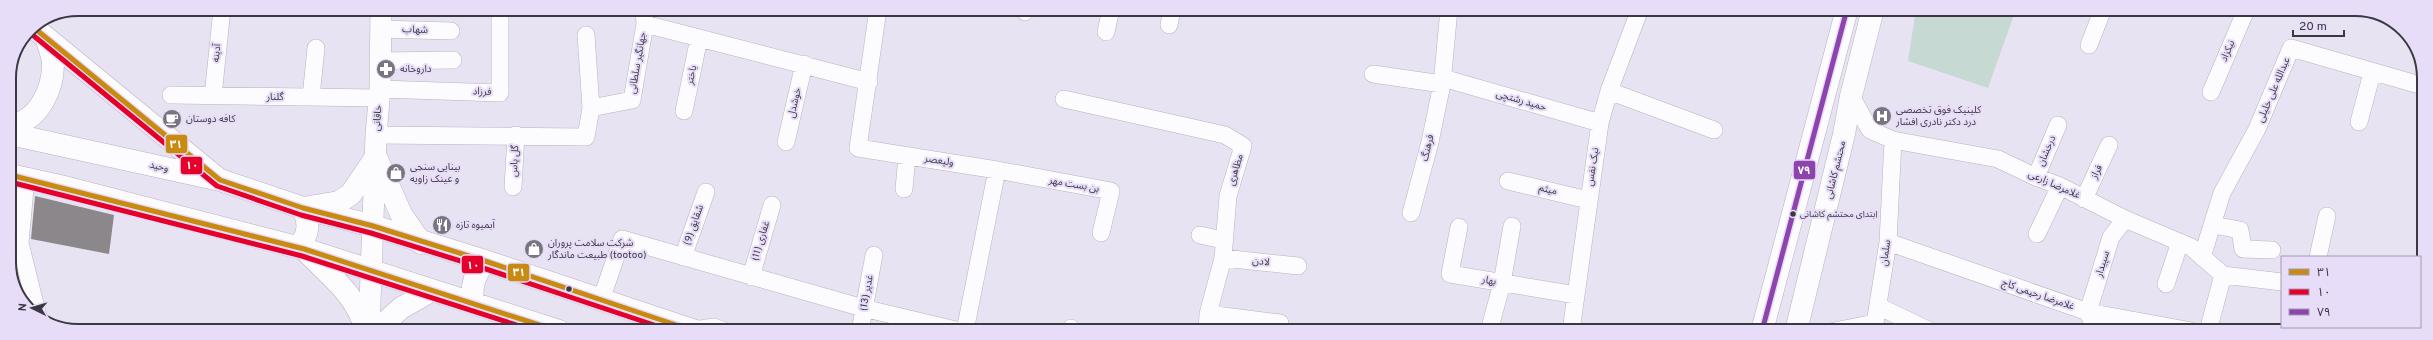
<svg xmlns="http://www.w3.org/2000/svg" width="2433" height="340" font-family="Overpass,'Noto Sans Arabic',sans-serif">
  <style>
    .green { fill: #c7d9d3 }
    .building { fill: #8c878a }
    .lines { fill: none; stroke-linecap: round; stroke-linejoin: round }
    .minor-casing { stroke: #b7b3be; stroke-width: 18 }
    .tertiary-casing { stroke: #b7b3be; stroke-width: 22 }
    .secondary-casing { stroke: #b7b3be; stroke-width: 23 }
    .minor { stroke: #fcfbfd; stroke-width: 17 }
    .tertiary { stroke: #fcfbfd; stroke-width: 21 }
    .secondary { stroke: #fcfbfd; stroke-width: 22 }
    .bus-1-casing { stroke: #e7ddf8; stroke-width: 8 }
    .bus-2-casing { stroke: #e7ddf8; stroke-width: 8 }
    .bus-3-casing { stroke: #e7ddf8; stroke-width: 8 }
    .bus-1 { stroke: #c88a10; stroke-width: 5 }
    .bus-2 { stroke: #e4002b; stroke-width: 5 }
    .bus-3 { stroke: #8e44ad; stroke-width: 5 }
    .bus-dot { fill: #3c3842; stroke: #e7ddf8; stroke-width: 1.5 }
    .labels { text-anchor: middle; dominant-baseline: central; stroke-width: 4; stroke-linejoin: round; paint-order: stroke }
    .bus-label { font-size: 9px; fill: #3c3842; stroke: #e7ddf8; text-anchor: start }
    .street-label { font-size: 10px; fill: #3c3842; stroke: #e7ddf8 }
    .poi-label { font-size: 10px; fill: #3c3842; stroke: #e7ddf8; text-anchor: start }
    .rim { fill: none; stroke: #3c3842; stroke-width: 2 }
    .line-badge { stroke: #e7ddf8; stroke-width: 1.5 }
    .badge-label { font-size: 11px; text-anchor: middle; font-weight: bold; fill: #fff }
  </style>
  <rect width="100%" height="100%" fill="#e8e3f2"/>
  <path class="green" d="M1916,9H2016L1988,88L1908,61Z"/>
  <path class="building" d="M35,196L114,215L109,254L31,239Z"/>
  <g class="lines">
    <defs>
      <path id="minor" d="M644,9L645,24
        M878,9L858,148L997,170L965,331
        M1025,12L1026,9
        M1169,25L1172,9
        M380,29L451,31
        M1106,32L1111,9
        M586,35L591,108
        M2089,45L2103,9
        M380,61L453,60
        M1373,74L1442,84
        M1443,78L1600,123
        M380,89L500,93V9
        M1609,91L1714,130
        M2211,92L2246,10
        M171,95L379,98
        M213,96L222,9
        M1851,96L1870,130
        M311,97L316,48
        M1064,99L1225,135L1243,146L1228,196L1223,258L1208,314L1207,331
        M684,111L699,38
        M2359,122L2372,73
        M1870,130L1893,140L1998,159L2036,177L2060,186L2125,219L2191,247L2223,275
        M376,135L586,137L591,108L632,100L645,24L869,82
        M786,142L804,64
        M997,170L1111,191L1101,233
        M2036,177L2058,125
        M26,178L20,243L38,316
        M1508,181L1588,200
        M513,187L516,135
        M904,189L907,156
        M2084,199L2109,145
        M1411,213L1430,142L1442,84L1449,9
        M2213,225L2240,230L2243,249L2272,250
        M1459,227L1450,274L1576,295
        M2037,234L2060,186
        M1200,235L1223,240
        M1888,242L2088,312L2192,331
        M683,257L706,192
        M2202,257L2222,193L2257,129L2291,48L2423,86
        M2318,257L2327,216
        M1223,258L1298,266
        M2223,275L2282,282
        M751,277L772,205
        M2166,284L2180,242
        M601,300L622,239L863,308L960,331
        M1878,306L1930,331
        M1208,314L1280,323
        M694,330L714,327L724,331
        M860,331L874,255
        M1071,331V328
        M1489,331L1502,283L1512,226
        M1571,331L1600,123L1609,91L1640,9
        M1834,331L1875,323L1888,242L1893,140
        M2096,331L2088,312L2111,237L2125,219
        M2208,331L2223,275
        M2315,331L2316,327"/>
      <path id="tertiary" d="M369,331L376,135L380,89L381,9"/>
      <path id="secondary" d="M33,27L217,178
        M10,125C39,122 54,88 53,61C52,55 49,47 47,40
        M10,134L220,180L303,208L373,226L485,261L695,331
        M376,157L401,214L421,243
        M10,175L60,186L304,249L559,331
        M298,248C309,234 310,224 303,208L339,202L351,194L376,157
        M307,252C330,276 358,296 366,331
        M473,301C471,284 475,275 485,261
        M376,331L401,308L431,291
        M1762,331L1847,9
        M1796,331L1844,134L1851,96L1873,9"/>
    </defs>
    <use href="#minor" class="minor-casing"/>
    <use href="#tertiary" class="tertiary-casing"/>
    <use href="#secondary" class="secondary-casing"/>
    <use href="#minor" class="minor"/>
    <use href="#tertiary" class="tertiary"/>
    <use href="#secondary" class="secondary"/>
    <defs>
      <path id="bus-1" d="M33,27L220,180L303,208L373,226L485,261L694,331
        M10,175L304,249L558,331"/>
      <path id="bus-2" d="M29,32L217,186L301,215L371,233L483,268L672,331
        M10,182L302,256L535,331"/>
      <path id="bus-3" d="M1762,331L1847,9"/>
    </defs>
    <use href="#bus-1" class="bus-1-casing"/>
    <use href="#bus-2" class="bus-2-casing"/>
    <use href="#bus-3" class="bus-3-casing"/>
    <use href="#bus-1" class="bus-1"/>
    <use href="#bus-2" class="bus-2"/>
    <use href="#bus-3" class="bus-3"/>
  </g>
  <defs>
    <symbol id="pharmacy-disc" viewBox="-11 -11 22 22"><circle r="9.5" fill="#787480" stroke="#e7ddf8"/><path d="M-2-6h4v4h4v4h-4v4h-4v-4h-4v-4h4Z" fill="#fff"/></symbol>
    <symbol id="hospital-disc" viewBox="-11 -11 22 22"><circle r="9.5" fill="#787480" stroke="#e7ddf8"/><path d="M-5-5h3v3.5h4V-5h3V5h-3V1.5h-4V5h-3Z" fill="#fff"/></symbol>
    <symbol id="cafe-disc" viewBox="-11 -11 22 22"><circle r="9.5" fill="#787480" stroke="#e7ddf8"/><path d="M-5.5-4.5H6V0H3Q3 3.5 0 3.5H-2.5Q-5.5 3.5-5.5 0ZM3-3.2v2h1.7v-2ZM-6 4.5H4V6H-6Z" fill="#fff"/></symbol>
    <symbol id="shop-disc" viewBox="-11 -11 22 22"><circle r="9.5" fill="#787480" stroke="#e7ddf8"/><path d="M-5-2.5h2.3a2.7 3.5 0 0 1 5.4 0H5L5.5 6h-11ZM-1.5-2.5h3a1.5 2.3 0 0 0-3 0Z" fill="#fff"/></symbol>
    <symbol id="restaurant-disc" viewBox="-11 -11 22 22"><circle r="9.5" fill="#787480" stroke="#e7ddf8"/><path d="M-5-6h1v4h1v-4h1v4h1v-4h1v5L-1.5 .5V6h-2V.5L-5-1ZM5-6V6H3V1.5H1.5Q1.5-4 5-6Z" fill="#fff"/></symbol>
  </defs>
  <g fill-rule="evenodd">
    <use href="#pharmacy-disc" x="375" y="58" width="22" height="22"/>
    <use href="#hospital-disc" x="1871" y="105" width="22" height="22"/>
    <use href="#cafe-disc" x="161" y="108" width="22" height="22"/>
    <use href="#shop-disc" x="385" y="162" width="22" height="22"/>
    <use href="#restaurant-disc" x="431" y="214" width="22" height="22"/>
    <use href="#shop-disc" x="523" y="238" width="22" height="22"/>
  </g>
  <g class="bus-dot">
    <circle cx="1793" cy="214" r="3.5"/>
    <circle cx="569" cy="289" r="3.5"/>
  </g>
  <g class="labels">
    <g class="bus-label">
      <text x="1800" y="214">ابتدای محتشم کاشانی</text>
    </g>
    <g class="street-label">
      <text transform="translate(415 30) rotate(2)">شهاب</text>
      <text transform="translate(2228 51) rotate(-67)">نیکزاد</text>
      <text transform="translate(217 53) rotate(-85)">آدینه</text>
      <text transform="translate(638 63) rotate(-80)">جهانگیر سلطانی</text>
      <text transform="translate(692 75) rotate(-78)">باختر</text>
      <text transform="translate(2274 90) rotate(-67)">عبدالله علی خلیلی</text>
      <text transform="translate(482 92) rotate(2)">فرزاد</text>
      <text x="275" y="97">گلنار</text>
      <text transform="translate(1521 101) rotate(16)">حمید رشتچی</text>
      <text transform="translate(795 103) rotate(-77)">خوشدل</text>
      <text transform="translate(378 118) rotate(-85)">خاقانی</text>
      <text transform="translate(1428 148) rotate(-76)">فرهنگ</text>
      <text transform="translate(2047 151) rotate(-67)">درخشان</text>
      <text transform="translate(515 161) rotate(-87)">گل یاس</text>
      <text transform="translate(939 161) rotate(9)">ولیعصر</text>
      <text transform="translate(159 167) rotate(13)">وحید</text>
      <text transform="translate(1593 167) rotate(-81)">نیک نفس</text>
      <text transform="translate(1236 170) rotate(-73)">مظاهری</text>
      <text transform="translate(1836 170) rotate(-76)">محتشم کاشانی</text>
      <text transform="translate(2097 172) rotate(-65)">فراز</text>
      <text transform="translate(1074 185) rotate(10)">بن بست مهر</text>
      <text transform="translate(2054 185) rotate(24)">غلامرضا زارعی</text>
      <text transform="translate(1548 190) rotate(13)">میثم</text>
      <text transform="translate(694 225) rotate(-71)">شقایق (9)</text>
      <text transform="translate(761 241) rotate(-73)">غفاری (11)</text>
      <text transform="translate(1886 253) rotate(-82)">سلمان</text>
      <text transform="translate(1261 262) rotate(7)">لادن</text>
      <text transform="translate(2103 264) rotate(-73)">سپیدار</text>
      <text transform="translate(1489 281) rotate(9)">بهار</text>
      <text transform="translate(867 293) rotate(-79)">غدیر (13)</text>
      <text transform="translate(2038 295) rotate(19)">غلامرضا رحیمی کاج</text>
    </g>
    <g class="poi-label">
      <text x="400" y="69">داروخانه</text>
      <text x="1896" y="110">کلینیک فوق تخصصی<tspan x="1896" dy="12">درد دکتر نادری افشار</tspan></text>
      <text x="186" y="119">کافه دوستان</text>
      <text x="410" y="167">بینایی سنجی<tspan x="410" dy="12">و عینک زاویه</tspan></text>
      <text x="456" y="225">آبمیوه تازه</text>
      <text x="548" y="243">شرکت سلامت پروران<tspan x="548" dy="12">طبیعت ماندگار (tootoo)</tspan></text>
    </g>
  </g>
  <path d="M0 0H2433V340H0ZM78 16H2355A62 62 0 0 1 2417 78V262A62 62 0 0 1 2355 324H78A62 62 0 0 1 16 262V78A62 62 0 0 1 78 16Z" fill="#e7ddf8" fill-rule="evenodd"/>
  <path class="rim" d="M78 16H2355A62 62 0 0 1 2417 78V262A62 62 0 0 1 2355 324H78A62 62 0 0 1 16 262V78A62 62 0 0 1 78 16Z"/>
  <g class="line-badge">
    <rect x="165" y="134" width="23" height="20" rx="4" fill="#c88a10"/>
    <rect x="180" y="156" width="23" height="19" rx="4" fill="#e4002b"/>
    <rect x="1793" y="160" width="23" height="20" rx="4" fill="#8e44ad"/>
    <rect x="461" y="255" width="23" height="19" rx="4" fill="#e4002b"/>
    <rect x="507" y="263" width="23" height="19" rx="4" fill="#c88a10"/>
  </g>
  <g class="badge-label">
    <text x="176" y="148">۳۱</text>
    <text x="192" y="169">۱۰</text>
    <text x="1804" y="174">۷۹</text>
    <text x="473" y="269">۱۰</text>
    <text x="519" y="276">۳۱</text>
  </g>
  <rect x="2281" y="256" width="140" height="72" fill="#e7ddf8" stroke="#a39baf"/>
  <rect x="2289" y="269" width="20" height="6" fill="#c88a10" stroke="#a39baf"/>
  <text x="2317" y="276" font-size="12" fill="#3c3842">۳۱</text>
  <rect x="2289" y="289" width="20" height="6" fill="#e4002b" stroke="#a39baf"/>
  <text x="2317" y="296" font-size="12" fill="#3c3842">۱۰</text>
  <rect x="2289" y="309" width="20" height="6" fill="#8e44ad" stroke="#a39baf"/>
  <text x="2317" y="316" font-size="12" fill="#3c3842">۷۹</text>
  <g transform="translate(32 308) rotate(275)" stroke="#e7ddf8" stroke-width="3" paint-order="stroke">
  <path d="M0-3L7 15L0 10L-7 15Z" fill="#3c3842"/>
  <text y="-6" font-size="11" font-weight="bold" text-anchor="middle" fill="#3c3842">N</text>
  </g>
  <path d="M2293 30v6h51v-6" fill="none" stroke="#3c3842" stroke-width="2"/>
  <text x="2299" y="30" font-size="12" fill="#3c3842" stroke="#e7ddf8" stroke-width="3" paint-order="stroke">20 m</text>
</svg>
